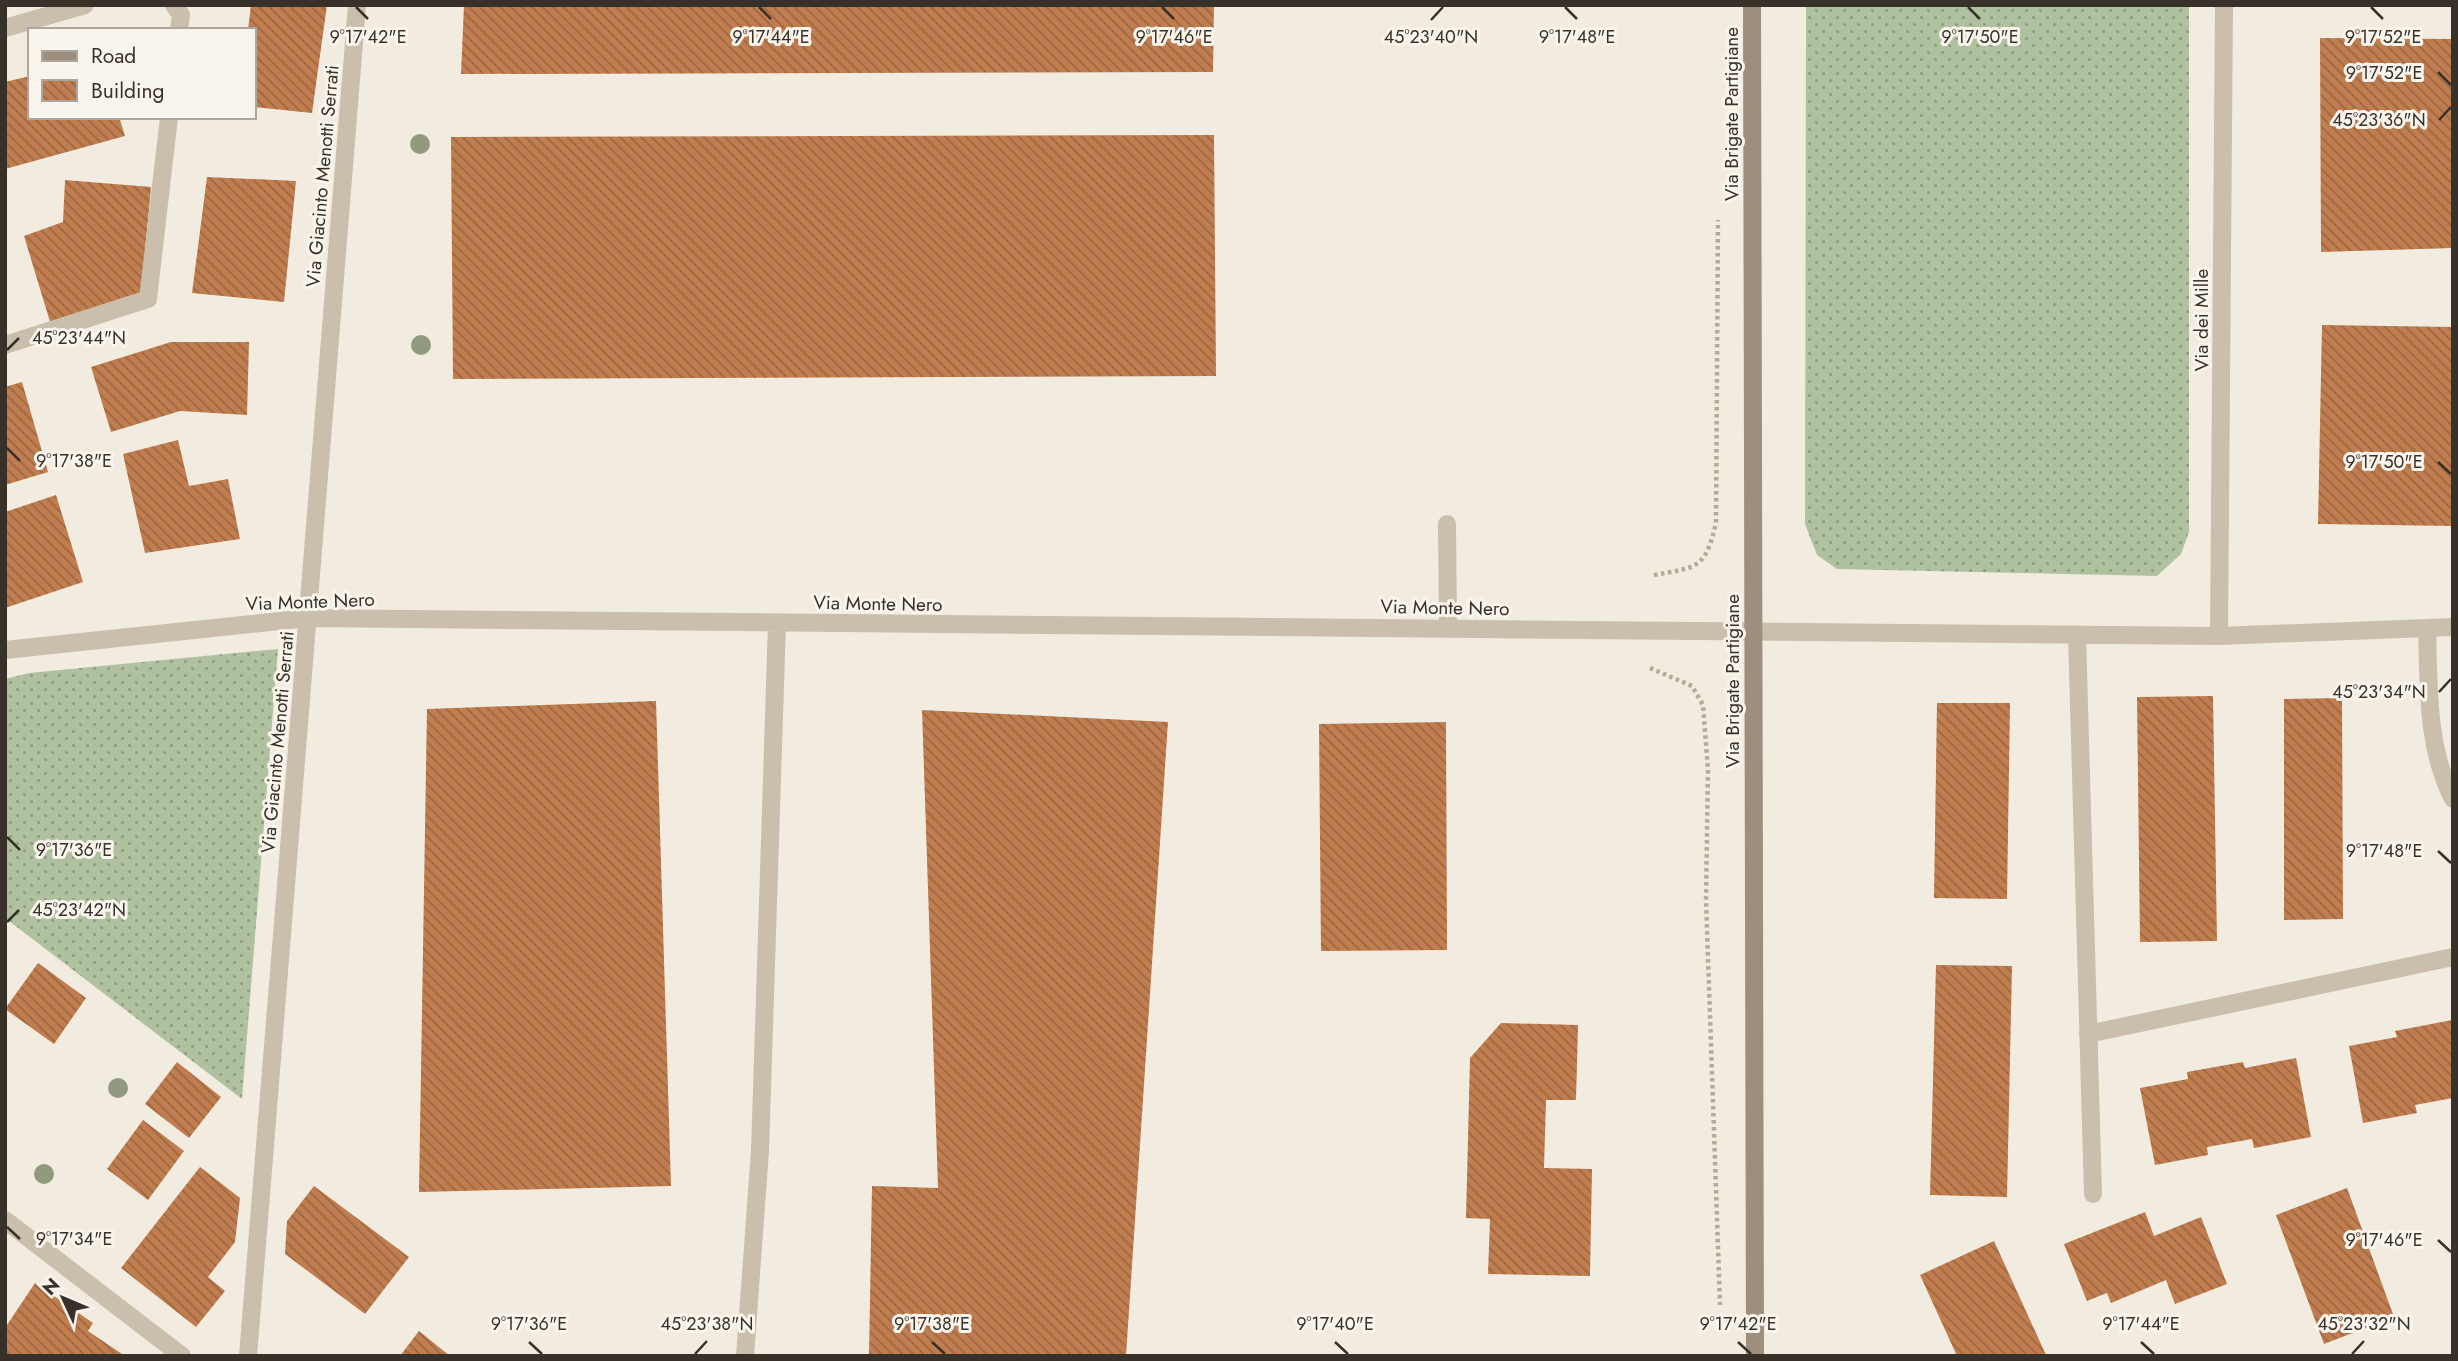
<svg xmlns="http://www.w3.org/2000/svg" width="2458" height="1361" font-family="Jost,sans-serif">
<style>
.grass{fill:url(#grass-dots)}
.building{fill:url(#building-back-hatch)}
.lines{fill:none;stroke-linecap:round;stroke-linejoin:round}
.path{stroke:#b6a996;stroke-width:4.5;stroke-dasharray:3.5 3.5;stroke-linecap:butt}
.lane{stroke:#cabeac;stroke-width:18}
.street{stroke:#cabeac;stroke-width:18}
.secondary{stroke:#9d8e7d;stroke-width:18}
.tree{fill:#91997f}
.ticks{fill:none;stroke:#38312a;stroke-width:2.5}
.labels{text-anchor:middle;stroke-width:6;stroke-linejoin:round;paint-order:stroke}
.street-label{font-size:19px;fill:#38312a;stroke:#f9f5ec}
.ticks-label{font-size:18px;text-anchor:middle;fill:#38312a;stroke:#f9f5ec;stroke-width:6;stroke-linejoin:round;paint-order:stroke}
</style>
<defs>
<pattern id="grass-dots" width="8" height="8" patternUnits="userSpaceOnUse" patternTransform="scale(1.75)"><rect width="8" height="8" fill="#b0c1a0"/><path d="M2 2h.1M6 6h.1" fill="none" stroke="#909d83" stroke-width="1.8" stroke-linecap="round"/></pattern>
<pattern id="building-back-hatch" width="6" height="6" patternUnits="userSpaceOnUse" patternTransform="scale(1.75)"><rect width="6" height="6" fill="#c07d4f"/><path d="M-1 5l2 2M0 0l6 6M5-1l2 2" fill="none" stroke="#9d6742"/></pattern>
</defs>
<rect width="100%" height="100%" fill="#f2ece0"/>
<path class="grass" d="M1806 5H2189V532L2181 554 2157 576 1837 569 1817 555 1805 524Z
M278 649 242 1099 5 918V679L29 673Z"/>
<path class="building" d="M251 5H327L312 113 254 107V30H248Z
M464 5H1214L1213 72 461 74Z
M2320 38 2453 39V248L2321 252Z
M30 76V117H119L125 136 5 169V82Z
M1214 135 1216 376 453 379 451 137Z
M207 177 296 181 284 302 192 293Z
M65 180 151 187 141 294 51 325 24 236 63 222Z
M2322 325 2453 327V526L2318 524Z
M171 342H249L247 415 180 411 111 432 91 367Z
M22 382 48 472 5 485V387Z
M178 440 189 486 228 479 240 539 145 553 123 454Z
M56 495 83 582 5 608V512Z
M2213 696 2217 941 2140 942 2137 697Z
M2342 698 2343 919 2284 920V699Z
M656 701 671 1186 419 1192 427 709Z
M1937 703H2010L2007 899 1934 898Z
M922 710 1168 722 1126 1356H869L872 1186 938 1188Z
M1446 722 1447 950 1321 951 1319 724Z
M38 963 86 998 54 1044 5 1009Z
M1936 965 2012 966 2007 1197 1930 1195Z
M2452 1020 2453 1098 2415 1105 2417 1113 2363 1123 2349 1046 2397 1037 2395 1031Z
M1501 1023 1578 1025 1576 1100H1546L1544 1168 1592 1169 1590 1276 1488 1274 1490 1219 1466 1218 1470 1058Z
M2296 1058 2311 1137 2254 1148 2252 1139 2207 1147 2208 1155 2155 1165 2140 1088 2188 1079 2187 1072 2243 1062 2245 1068Z
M177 1062 221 1097 189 1138 145 1104Z
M143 1120 184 1151 148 1200 107 1169Z
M200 1167 240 1198 235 1242 208 1277 225 1291 196 1327 121 1268Z
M314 1186 409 1257 365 1314 285 1254 287 1221Z
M2347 1188 2394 1317 2324 1344 2276 1215Z
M2145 1212 2154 1236 2201 1217 2227 1284 2175 1304 2166 1280 2111 1303 2107 1293 2087 1301 2064 1244Z
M1994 1241 2046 1355 2044 1356H1957L1920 1275Z
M35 1283 93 1323 88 1331 125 1356H5V1328Z
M419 1331 450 1356H400Z"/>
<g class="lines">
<path class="path" d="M1654 575C1697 567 1705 570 1716 523L1718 220
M1650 668 1692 686 1703 705 1708 770 1706 900 1720 1305"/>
<path class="lane" d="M1447 524 1448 628"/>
<path class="street" d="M174 5 181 15 179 30
M5 28 85 5
M5 345 148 299 169 117
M2427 628C2429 686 2426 746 2453 799
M2077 635 2093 1194
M2219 636 2224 5
M5 650 308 618 2219 636 2453 627
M2088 1034 2453 957
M5 1220 182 1356
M248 1356 357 5
M745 1356 760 1151 777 623"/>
<path class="secondary" d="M1752 5 1755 1356"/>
</g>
<g class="tree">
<circle cx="420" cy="144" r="10"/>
<circle cx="421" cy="345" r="10"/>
<circle cx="118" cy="1088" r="10"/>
<circle cx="44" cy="1174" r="10"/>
</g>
<path class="ticks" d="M356 7 368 19M759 7 771 19M1162 7 1174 19M1565 7 1577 19M1968 7 1980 19M2371 7 2383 19M1431 20 1443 7M2438 72 2451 85M2439 120 2451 107M7 350 19 338M7 448 20 461M2438 462 2451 474M2439 692 2451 679M7 837 20 850M2438 851 2451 863M7 922 19 910M7 1227 20 1239M2438 1240 2451 1252M529 1342 542 1354M932 1342 945 1354M1335 1342 1348 1354M1738 1342 1751 1354M2141 1342 2154 1354M695 1354 707 1341M2352 1354 2364 1341"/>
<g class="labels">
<g class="street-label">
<text transform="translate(1731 114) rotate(-90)" y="7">Via Brigate Partigiane</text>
<text transform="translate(322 176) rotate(-85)" y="7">Via Giacinto Menotti Serrati</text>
<text transform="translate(2201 320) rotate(-90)" y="7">Via dei Mille</text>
<text transform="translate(310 601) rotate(-2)" y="7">Via Monte Nero</text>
<text transform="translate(878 603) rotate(1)" y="7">Via Monte Nero</text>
<text transform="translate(1445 607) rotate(1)" y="7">Via Monte Nero</text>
<text transform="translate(1732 681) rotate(-90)" y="7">Via Brigate Partigiane</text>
<text transform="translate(277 742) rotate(-85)" y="7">Via Giacinto Menotti Serrati</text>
</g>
</g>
<g class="ticks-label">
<text x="2383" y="43">9°17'52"E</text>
<text x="368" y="43">9°17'42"E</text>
<text x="771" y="43">9°17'44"E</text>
<text x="1174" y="43">9°17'46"E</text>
<text x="1577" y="43">9°17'48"E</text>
<text x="1980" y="43">9°17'50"E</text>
<text x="1431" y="43">45°23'40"N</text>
<text x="2384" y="79">9°17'52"E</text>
<text x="2379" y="126">45°23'36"N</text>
<text x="79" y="344">45°23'44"N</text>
<text x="74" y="467">9°17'38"E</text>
<text x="2384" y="468">9°17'50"E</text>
<text x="2379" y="698">45°23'34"N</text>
<text x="74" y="856">9°17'36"E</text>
<text x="2384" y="857">9°17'48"E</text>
<text x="79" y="916">45°23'42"N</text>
<text x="74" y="1245">9°17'34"E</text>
<text x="2384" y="1246">9°17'46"E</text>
<text x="707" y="1330">45°23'38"N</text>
<text x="2364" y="1330">45°23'32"N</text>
<text x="529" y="1330">9°17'36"E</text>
<text x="932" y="1330">9°17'38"E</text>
<text x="1335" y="1330">9°17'40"E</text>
<text x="1738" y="1330">9°17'42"E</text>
<text x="2141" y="1330">9°17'44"E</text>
</g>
<rect width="2458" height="1361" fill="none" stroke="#38312a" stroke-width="14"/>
<rect x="28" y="28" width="228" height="91" fill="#f9f5ec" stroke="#aca79e" stroke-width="2"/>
<rect x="42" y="51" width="35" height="10" fill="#9d8e7d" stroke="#aca79e" stroke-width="2"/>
<text x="91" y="63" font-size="21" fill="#38312a">Road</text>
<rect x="42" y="80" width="35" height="21" fill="url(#building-back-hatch)" stroke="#aca79e" stroke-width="2"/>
<text x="91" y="98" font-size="21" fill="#38312a">Building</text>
<g transform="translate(63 1298) rotate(314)" stroke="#f9f5ec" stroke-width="5" paint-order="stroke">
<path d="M0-5L12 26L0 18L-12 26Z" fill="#38312a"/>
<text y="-10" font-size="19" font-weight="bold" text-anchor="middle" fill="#38312a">N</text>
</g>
</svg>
